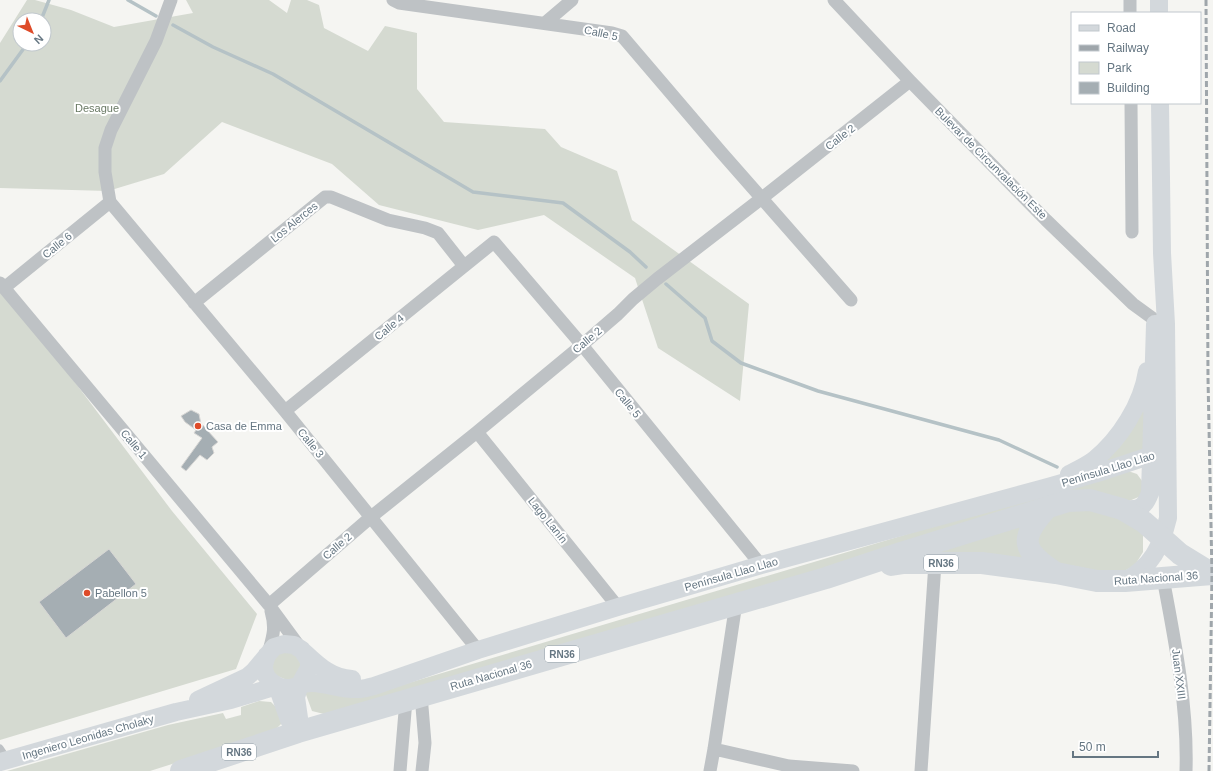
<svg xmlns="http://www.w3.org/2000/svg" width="1213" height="771" font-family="Helvetica,sans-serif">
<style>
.green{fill:#d5dad1;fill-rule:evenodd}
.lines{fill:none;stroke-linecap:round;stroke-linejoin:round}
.stream{stroke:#b5c2c6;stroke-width:3.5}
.building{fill:#a5aeb3;stroke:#d7d6d4}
.lane{stroke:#bec2c5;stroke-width:7}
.street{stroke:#bec2c5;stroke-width:13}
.secondary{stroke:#d3d8dc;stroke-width:18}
.highway{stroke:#d3d8dc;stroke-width:22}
.rail{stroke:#9fa6ab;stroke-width:3;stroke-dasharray:6 3;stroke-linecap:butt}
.poi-dot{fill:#de4b29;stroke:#fff;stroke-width:1.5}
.labels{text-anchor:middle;stroke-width:4;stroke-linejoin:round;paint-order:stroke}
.shield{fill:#fff;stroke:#939fa8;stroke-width:1}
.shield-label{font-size:10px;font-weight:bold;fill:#657682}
.street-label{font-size:11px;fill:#657682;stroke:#fff}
.park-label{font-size:11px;fill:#697964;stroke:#fff}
.poi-label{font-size:11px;fill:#657682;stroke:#fff;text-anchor:start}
</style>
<rect width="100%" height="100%" fill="#f5f5f2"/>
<path class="green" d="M27 0H35L71 10 114 27 193 13 186 0H269L287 13 291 0H307L319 5 324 28 368 51 385 26 417 33V89L444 122 545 129 561 147 617 171 632 220 749 304 740 401 658 348 635 278 544 215 478 230 379 205 332 164 222 122 164 174 108 191 0 188V43ZM20 20H44V44H20Z
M0 283 172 511 257 614 236 669 0 740Z
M1146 398V451L1096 467Z
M1125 470 1137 474 1145 485 1141 496 1129 501 1090 491 332 716 312 711 305 692 385 690 1085 481Z
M1084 509 1110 513 1143 532V552L1135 565 1121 573 1088 570 1053 562 1038 549 1035 535 1044 520 1060 511Z
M1023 523 1032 565 908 556Z
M287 650 297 654 303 663 292 682 272 674 270 663 276 654Z
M259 701 271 702 280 711 282 723 273 732 150 771H7L168 725 223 713 226 719 241 715V707Z"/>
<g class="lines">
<path class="stream" d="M128 0 156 16
M41 20 49 0
M173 25 213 47 273 74 473 192 563 203 630 252 646 267
M0 81 27 44
M666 284 705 318 712 341 741 363 818 391 999 440 1057 467"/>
</g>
<path class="building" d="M191 410 199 414 201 424 208 429 207 430 218 442 212 447 214 453 207 460 200 455 186 471 181 467 202 438 194 433 196 430 185 422 181 416Z
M109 549 136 584 66 638 39 602Z"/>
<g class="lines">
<path class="lane" d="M0 748 8 760"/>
<path class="street" d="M393 0 399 3 612 33 622 36 721 152 851 300
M834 0 910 81 1046 220 1133 304 1155 320
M1130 0V13
M545 23 572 0
M1131 103 1132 232
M110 202 285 411 478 650
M110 202 105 172V148L111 130 156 41 171 0
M0 283 269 605 302 650
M4 288 110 202
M194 303 325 197H331L388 220 425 228 438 233 464 266
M285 411 494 242 582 345 761 565
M477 432 618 607
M1163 578C1175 641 1188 707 1186 771
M269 605 371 517 477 432 582 345 618 314 633 299 657 279 762 198 910 81
M268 654C273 636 276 629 271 611
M421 695 425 743 422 771
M714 749 789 766 853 771
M400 771 406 700
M710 771 714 749 736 603
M921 771 935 563"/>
<path class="secondary" d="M1159 0V13
M1069 474C1077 470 1086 466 1094 460 1120 439 1142 404 1147 371
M1122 509C1139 510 1144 509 1150 493L1155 324
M1125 581C1152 566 1161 547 1168 518L1166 324 1162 253 1160 103
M304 652C318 665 331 678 352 679
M267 655C266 659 264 663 264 667 264 680 278 689 290 688 298 687 304 682 313 683 329 684 344 690 359 689 364 689 369 687 374 686L478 650 618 607 761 565 1048 487 1104 471 1167 450
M277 686 289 720 296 729
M198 700 247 677 254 671 274 647 284 644 294 645 302 650 309 661V668L300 684 296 697 299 718 298 732
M0 762 176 712 231 700 277 686"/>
<path class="highway" d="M1047 508C1019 539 1021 550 1056 573
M891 565 904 563H982L1056 573 1097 581H1125L1212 574
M181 771 298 732 826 578 898 554 1068 501 1090 500 1122 509 1144 522 1180 554 1213 574"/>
<path class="rail" d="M1206 0 1208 378 1212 574 1209 771"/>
</g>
<g class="poi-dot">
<circle cx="198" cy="426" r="4"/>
<circle cx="87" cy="593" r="4"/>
</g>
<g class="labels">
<g class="shield">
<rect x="924" y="555" width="34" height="16" rx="3"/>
<rect x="545" y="646" width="34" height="16" rx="3"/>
<rect x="222" y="744" width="34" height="16" rx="3"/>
</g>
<g class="shield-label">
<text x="941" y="567">RN36</text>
<text x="562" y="658">RN36</text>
<text x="239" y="756">RN36</text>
</g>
<g class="street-label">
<text transform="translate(601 33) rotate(12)" y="4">Calle 5</text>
<text transform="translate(840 137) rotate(-38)" y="4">Calle 2</text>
<text transform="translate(991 163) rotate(45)" y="4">Bulevar de Circunvalación Este</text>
<text transform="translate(294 222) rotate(-39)" y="4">Los Alerces</text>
<text transform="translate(57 245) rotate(-39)" y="4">Calle 6</text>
<text transform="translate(389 327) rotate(-39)" y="4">Calle 4</text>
<text transform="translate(587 340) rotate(-40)" y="4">Calle 2</text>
<text transform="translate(628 403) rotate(51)" y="4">Calle 5</text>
<text transform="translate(311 443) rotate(51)" y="4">Calle 3</text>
<text transform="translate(134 444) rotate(50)" y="4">Calle 1</text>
<text transform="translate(1108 469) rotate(-17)" y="4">Península Llao Llao</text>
<text transform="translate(548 520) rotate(51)" y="4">Lago Lanín</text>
<text transform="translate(337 546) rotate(-41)" y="4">Calle 2</text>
<text transform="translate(731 574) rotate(-16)" y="4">Península Llao Llao</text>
<text transform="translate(1156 578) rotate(-4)" y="4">Ruta Nacional 36</text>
<text transform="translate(1179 674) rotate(83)" y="4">Juan XXIII</text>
<text transform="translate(491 675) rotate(-16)" y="4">Ruta Nacional 36</text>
<text transform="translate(88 737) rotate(-16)" y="4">Ingeniero Leonidas Cholaky</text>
</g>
<g class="park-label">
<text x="97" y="112">Desague</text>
</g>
<g class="poi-label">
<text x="206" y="430">Casa de Emma</text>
<text x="95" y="597">Pabellon 5</text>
</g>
</g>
<rect x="1071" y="12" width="130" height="92" fill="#ffffff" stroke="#c1c8cd"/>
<rect x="1079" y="25" width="20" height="6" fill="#d3d8dc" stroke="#c1c8cd"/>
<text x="1107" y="32" font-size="12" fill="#657682">Road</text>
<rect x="1079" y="45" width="20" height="6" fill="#9fa6ab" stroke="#c1c8cd"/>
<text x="1107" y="52" font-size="12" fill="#657682">Railway</text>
<rect x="1079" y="62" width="20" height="12" fill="#d5dad1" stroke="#c1c8cd"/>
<text x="1107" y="72" font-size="12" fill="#657682">Park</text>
<rect x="1079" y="82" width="20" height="12" fill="#a5aeb3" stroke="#c1c8cd"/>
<text x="1107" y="92" font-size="12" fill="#657682">Building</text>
<g transform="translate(32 32) rotate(137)"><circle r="19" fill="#ffffff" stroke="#c1c8cd"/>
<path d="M0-3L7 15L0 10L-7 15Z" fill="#de4b29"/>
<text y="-6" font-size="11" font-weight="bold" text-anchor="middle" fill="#657682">N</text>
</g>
<path d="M1073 751v6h85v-6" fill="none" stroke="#657682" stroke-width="2"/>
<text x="1079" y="751" font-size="12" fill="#657682" stroke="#ffffff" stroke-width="3" paint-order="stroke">50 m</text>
</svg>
